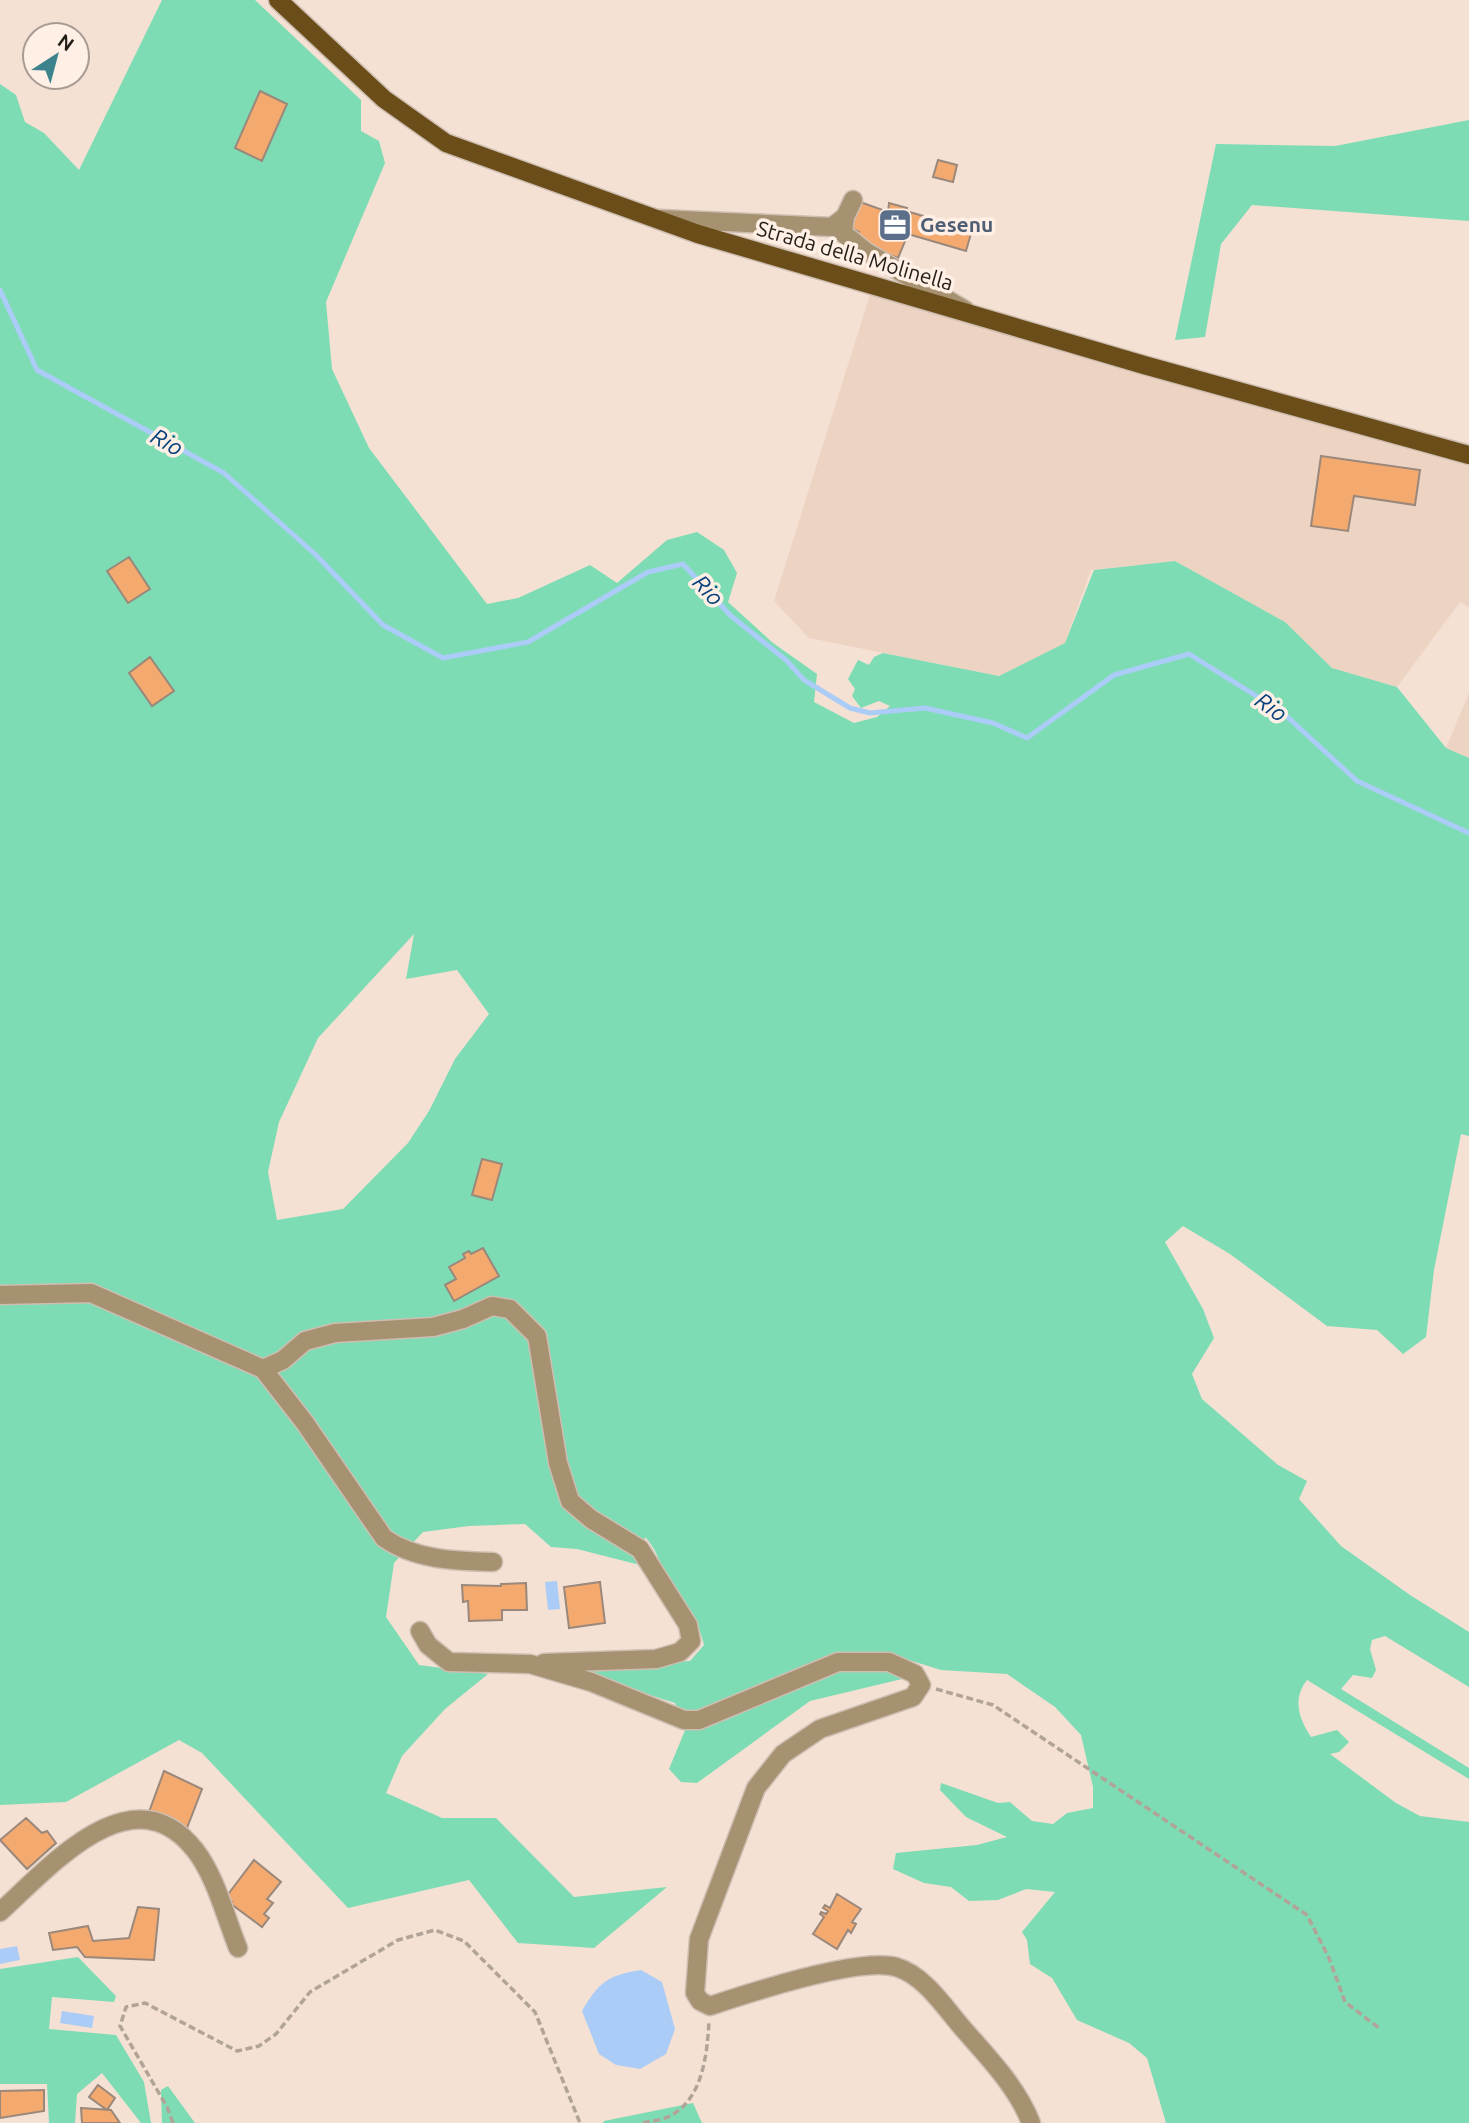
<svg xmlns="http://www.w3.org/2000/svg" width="1469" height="2123" font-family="Ubuntu,sans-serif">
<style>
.built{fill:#edd3c2}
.green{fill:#7ddcb4;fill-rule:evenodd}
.water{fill:#abccf6}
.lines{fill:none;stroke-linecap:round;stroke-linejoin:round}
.stream{stroke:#abccf6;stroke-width:5}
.building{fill:#f4a96f;stroke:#99887b;stroke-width:2}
.minor-casing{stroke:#cebeb2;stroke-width:21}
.major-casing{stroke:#cebeb2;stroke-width:21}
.path{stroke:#b2a399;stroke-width:3.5;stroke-dasharray:7 3.5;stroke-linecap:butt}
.minor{stroke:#a69170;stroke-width:18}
.major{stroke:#6a4d18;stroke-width:18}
.labels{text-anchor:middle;stroke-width:7;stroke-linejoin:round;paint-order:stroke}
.service-label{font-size:21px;font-weight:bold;fill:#4e5e75;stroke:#ffefe4;text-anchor:start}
.street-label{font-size:21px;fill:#231d18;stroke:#ffefe4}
.water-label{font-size:23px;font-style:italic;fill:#05417d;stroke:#ffefe4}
</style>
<rect width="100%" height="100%" fill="#f4e1d4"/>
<path class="built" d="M873 285 1469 455V607L1460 602 1397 687 1332 668 1285 622 1175 561 1091 570 1065 643 999 676 809 638 774 601Z
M1469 693V758L1446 748Z"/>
<path class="green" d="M162 0H255L361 100V131L379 141 385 163 326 302 332 369 369 448 487 604 518 598 590 565 617 583 667 540 697 532 724 550 737 573 728 602 773 643 817 674 814 702 854 723 877 717 890 706 879 701 861 708 852 696 855 689 848 679 858 660 869 665 874 657 883 653 999 676 1065 643 1094 570 1175 561 1285 622 1332 668 1397 687 1446 748 1469 758V1136L1461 1134 1434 1270 1426 1337 1403 1354 1377 1330 1327 1326 1230 1254 1183 1226 1165 1242 1203 1309 1214 1338 1192 1374 1202 1399 1278 1465 1307 1481 1299 1499 1341 1546 1410 1595 1469 1632V1687L1385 1636 1372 1640 1370 1649 1376 1670 1372 1678 1353 1675 1341 1689 1469 1768V1779L1307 1680C1292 1699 1299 1719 1311 1737L1337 1730 1349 1742 1339 1752 1330 1754 1396 1803 1420 1816 1469 1822V2123H1166L1147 2058 1129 2043 1077 2020 1052 1978 1030 1964 1027 1940 1022 1932 1055 1892 1026 1889 998 1900 969 1901 951 1887 924 1883 893 1869 896 1853 977 1845 1007 1837 966 1817 940 1790 941 1783 998 1803 1010 1802 1032 1821 1053 1824 1067 1813 1093 1808V1787L1081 1735 1055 1707 1007 1674 941 1670 912 1661 902 1679 810 1701 697 1783 681 1782 669 1769 686 1728 675 1703 562 1667 690 1661 704 1645C698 1618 682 1599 667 1576 658 1561 658 1551 645 1537L640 1565 577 1549 551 1547 525 1524 469 1526 423 1532 394 1563 386 1617 419 1665 488 1674 445 1709 402 1756 386 1793 442 1818H496L574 1897 667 1887 594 1948 518 1943 469 1880 348 1908 202 1753 179 1740 66 1802 0 1805V84L16 95 25 122 44 133 79 170ZM414 934 406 979 457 970 489 1014 455 1059 429 1111 408 1143 343 1209 277 1220 268 1172 279 1122 318 1038Z
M1469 120V221L1252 205 1221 244 1205 337 1175 340 1216 144 1335 146Z
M78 1957 116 1996 114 2002 52 1997 49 2029 116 2035 144 2082 151 2123H141L102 2073 77 2094 75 2123H49L47 2084H0V1969Z
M168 2086 195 2123H162L161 2090Z
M693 2103 702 2123H603L604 2121Z"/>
<path class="water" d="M557 1581 560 1609 548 1610 545 1582Z
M17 1946 20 1960 0 1964V1949Z
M641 1970 662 1982 675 2029 666 2054 640 2069 616 2065 599 2054 582 2011C599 1982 608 1975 641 1970Z
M62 2011 94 2016 92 2028 60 2023Z"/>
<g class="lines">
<path class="stream" d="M0 290 37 370 224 473 315 554 383 625 443 658 528 642 648 572 683 564 730 615 787 661 804 680 850 708 870 713 925 708 993 723 1027 738 1114 675 1189 654 1282 712 1357 781 1469 833"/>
</g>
<path class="building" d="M260 91 287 104 262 161 235 148Z
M938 160 957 165 953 182 933 177Z
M863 203 888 212 889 203 907 208 906 211 972 230 966 251 908 234 898 258 856 242 859 232 849 227 855 205Z
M1321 456 1420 470 1415 505 1354 496 1348 531 1311 526Z
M129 557 150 589 128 603 107 571Z
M150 657 174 691 152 706 129 673Z
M482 1159 502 1164 492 1200 472 1195Z
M483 1248 499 1276 454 1301 445 1285 456 1279 449 1267 465 1258 463 1254 469 1251 471 1254Z
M600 1582 605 1623 569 1628 564 1587Z
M526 1583 527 1610H502V1620L469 1621 468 1601 463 1602 462 1585 501 1586V1584Z
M164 1771 202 1789 187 1828 149 1812Z
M26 1818 42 1833 47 1831 56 1843 27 1869 0 1840Z
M254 1860 281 1882 267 1899 273 1903 264 1914 269 1918 262 1927 231 1904 232 1902 226 1897Z
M837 1894 861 1909 852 1922 856 1924 851 1933 848 1930 837 1949 813 1934 824 1917 820 1914 821 1912 826 1914 828 1911 823 1908 825 1905 830 1908Z
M138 1907 159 1909 154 1960 85 1957 77 1947 53 1950 49 1933 88 1926 93 1941 129 1938Z
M98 2085 115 2098 107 2110 89 2097Z
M44 2090V2111L0 2118V2091Z
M81 2108 111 2110 120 2123H82Z"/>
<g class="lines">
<g class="minor-casing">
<path id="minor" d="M853 200 845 217 843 233 865 251 965 310
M660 219 832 227 845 217
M0 1295 91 1293 263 1369 283 1360 305 1341 335 1333 433 1327 463 1319 492 1306 510 1309 537 1336 558 1463 570 1501 591 1519 640 1549 688 1625 691 1641 680 1652 656 1659 544 1663
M263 1369 305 1423 384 1538C415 1560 456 1561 493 1562
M420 1631 428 1645 449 1662 530 1664 591 1682 684 1720H699L838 1662H889L915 1674 921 1685 913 1697 820 1729 783 1754 756 1788 699 1939 695 1993 700 2001 710 2006C749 1993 859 1957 896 1967 925 1975 947 2011 966 2032 990 2059 1018 2089 1031 2123
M0 1912C49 1868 132 1770 195 1850 216 1877 225 1916 238 1948"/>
</g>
<g class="major-casing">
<path id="major" d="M278 0 384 99 446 143 698 234 1144 365 1469 455"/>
</g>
<path class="path" d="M936 1689 993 1705 1307 1915 1329 1958 1345 2002 1379 2028
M173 2123 167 2107 120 2026 126 2007 145 2003 237 2051 259 2046 276 2034 310 1992 398 1940 435 1930 464 1941 535 2012 580 2123
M643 2123C651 2121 663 2120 670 2116 703 2099 707 2054 709 2022"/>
<use href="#minor" class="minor"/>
<use href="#major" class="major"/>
</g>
<defs>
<g id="office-square" transform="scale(1.75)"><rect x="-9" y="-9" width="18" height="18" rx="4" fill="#5c6f8a" stroke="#ffefe4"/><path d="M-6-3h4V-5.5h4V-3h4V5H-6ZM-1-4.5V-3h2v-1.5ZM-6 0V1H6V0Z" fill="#fff"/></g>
</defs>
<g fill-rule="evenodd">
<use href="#office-square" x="895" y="225"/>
</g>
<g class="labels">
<g class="service-label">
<text x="920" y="232">Gesenu</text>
</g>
<g class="street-label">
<text transform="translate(855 256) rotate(16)" y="7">Strada della Molinella</text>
</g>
<g class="water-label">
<text transform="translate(167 442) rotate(29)" y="8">Rio</text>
<text transform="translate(708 590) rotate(47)" y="8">Rio</text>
<text transform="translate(1271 707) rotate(35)" y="8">Rio</text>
</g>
</g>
<g transform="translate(56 56) rotate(36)"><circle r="33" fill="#ffefe4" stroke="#a79b92" stroke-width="2"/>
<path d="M0-5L12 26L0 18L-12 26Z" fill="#3c838d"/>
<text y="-10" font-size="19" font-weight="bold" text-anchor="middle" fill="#231d18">N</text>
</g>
</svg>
